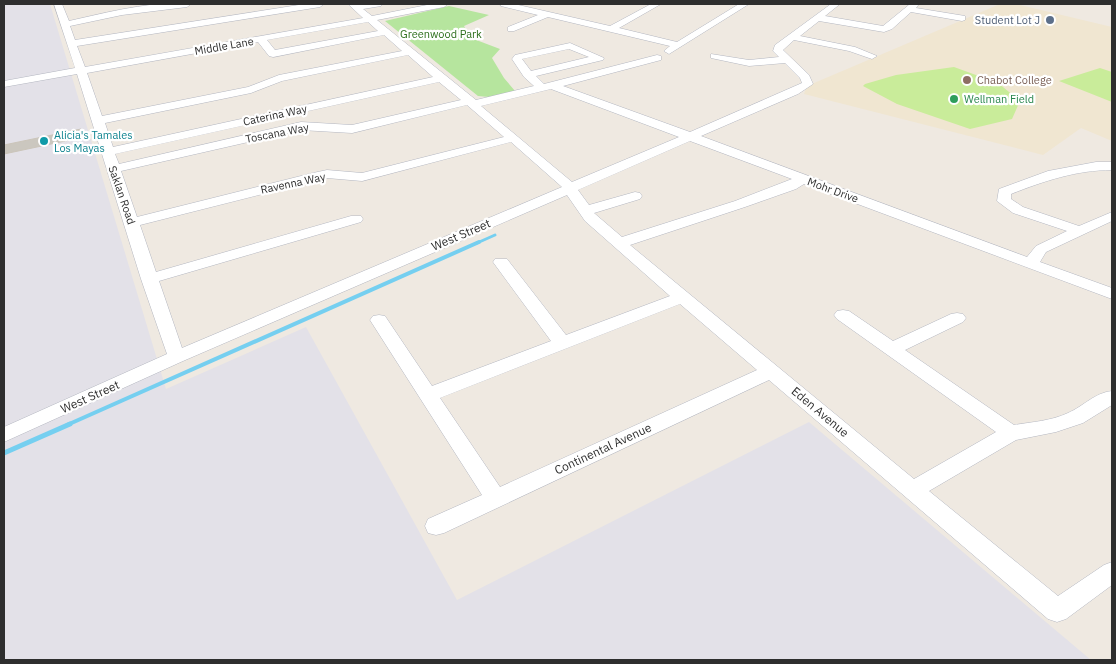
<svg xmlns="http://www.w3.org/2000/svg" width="1116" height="664" font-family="'IBM Plex Sans',sans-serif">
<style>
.industrial{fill:#e3e1e8}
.education{fill:#f0e6d1}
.green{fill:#b6e59e}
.pitch{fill:#c9ec9a}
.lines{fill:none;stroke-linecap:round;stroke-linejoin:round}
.stream-far2{stroke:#75cff0;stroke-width:3}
.stream-far1{stroke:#75cff0;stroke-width:4}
.stream{stroke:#75cff0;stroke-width:5}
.building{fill:#cbc7bf;stroke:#cbc5ba}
.minor-casing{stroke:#b4b7c1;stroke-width:1}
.minor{fill:#fff;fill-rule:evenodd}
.service-dot{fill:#5c6f8a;stroke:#fff;stroke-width:2}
.education-dot{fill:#8d6e63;stroke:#fff;stroke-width:2}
.leisure-dot{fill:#2e9e5b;stroke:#fff;stroke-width:2}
.culture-dot{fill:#0f9aa8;stroke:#fff;stroke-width:2}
.labels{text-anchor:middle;stroke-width:4.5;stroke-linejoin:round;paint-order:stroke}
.far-service-label{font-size:11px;fill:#4e5e75;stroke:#fff;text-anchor:end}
.far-park-label{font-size:11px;fill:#2c6e1b;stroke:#fff}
.far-street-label{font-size:11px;fill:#2e2e2e;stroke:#fff}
.far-education-label{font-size:11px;fill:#785e54;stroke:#fff;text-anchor:start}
.far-leisure-label{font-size:11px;fill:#27864d;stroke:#fff;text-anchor:start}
.far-culture-label{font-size:11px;fill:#0d838f;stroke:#fff;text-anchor:start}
.street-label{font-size:12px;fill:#2e2e2e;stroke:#fff}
</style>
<rect width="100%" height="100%" fill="#efe9e1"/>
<path class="industrial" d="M4 4H50L166 389 306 327 457 600 809 422 1091 660H4Z"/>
<path class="education" d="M1000 4H1021L1020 5 1112 27V141L1081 128 1043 155 804 94 807 86Z"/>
<path class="green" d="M449 6 489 15 464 26 471 38 500 49 492 58 504 78 515 91 489 97 478 96 385 21Z"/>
<path class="pitch" d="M954 67 998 83 1020 101 1012 119 970 129 897 104 863 86 865 84 896 75Z
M1100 68 1112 72V102L1059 81Z"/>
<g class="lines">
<path class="stream-far2" d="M477 243 495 235"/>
<path class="stream-far1" d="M67 425 479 242"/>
<path class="stream" d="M4 453 70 424"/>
</g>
<path class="building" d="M81 129 84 137 4 154V145Z"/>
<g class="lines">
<g class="minor-casing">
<path id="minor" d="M54 4H62L69 21C109 12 150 1 191 4L187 7 122 15 70 26 75 40 305 4H324L320 7 77 46 85 67 363 18 348 4H382L381 6 363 9 372 16 432 4H448L444 7 377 20 476 100 534 86 524 77 512 59 515 55 570 43 604 58 603 60 536 76 544 84 657 55 661 56V60L563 86 690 132 802 83 800 78 785 63 749 66 711 58V54L749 60 779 57 773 51 775 45 831 4H840L825 16 883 26 910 4H919L916 8 965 16V20L962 21 911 12 892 29 884 32 819 21 800 36 855 47 877 56 872 59 849 51 794 40 783 50 809 75 813 84 798 94 701 136 1027 257 1036 246 1067 231 1013 213 997 201 999 189 1048 171 1096 162H1112V170C1077 170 1044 181 1011 194V199L1023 207 1079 226 1112 212V221L1046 252 1040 262 1112 288V299L804 184 796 189 745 207 630 245 914 479 996 432 837 319 834 315 837 311 843 310 849 311 893 341 951 314 957 313 963 314 966 318 963 322 905 350 1014 425C1032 422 1051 421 1068 413 1084 406 1094 393 1112 391V405L1083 423 1056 432 1016 440 929 491 1058 596 1104 565 1112 562V585L1066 619 1057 622 1048 619 769 380 444 533 436 535 428 533 425 526 428 519 482 495 370 320 373 316 379 315 385 316 432 386 551 341 493 262 495 259H507L566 335 670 296 585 221 567 195 183 361 4 442V427L167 354 141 279 77 74 4 87V81L75 68ZM368 22 378 31 275 50 267 40ZM384 35 402 51 279 75 248 87 102 116 87 73 258 42 269 56 273 57ZM569 49 589 57 531 71 522 59ZM408 55 433 77 113 147 105 123 251 93 282 81ZM439 82 461 100 352 125 301 122 119 164 115 154ZM551 89 679 137 572 182 481 106ZM467 105 504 137 362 173 327 170 313 173 137 217 121 171 301 130 352 133ZM690 141 792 179 735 201 622 237 594 213 640 199 642 196 640 193 635 192 589 205 578 190ZM511 142 562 187 182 348 159 281 361 222 363 219 361 216H351L156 272 140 225 314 181 327 178 362 181ZM680 304 757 370 500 487 440 398Z
M500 4H514L610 26 651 4H661L619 28 677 42 739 4H749L669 54 664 51 670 46 548 17 514 31H508V27L538 15 501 6Z"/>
</g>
<use href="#minor" class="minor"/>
</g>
<circle class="service-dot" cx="1050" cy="20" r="5"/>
<circle class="education-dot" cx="967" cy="80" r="5"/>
<circle class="leisure-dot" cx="954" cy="99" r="5"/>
<circle class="culture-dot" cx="44" cy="141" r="5"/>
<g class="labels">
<g class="far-service-label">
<text x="1040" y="24">Student Lot J</text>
</g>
<g class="far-park-label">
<text x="441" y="38">Greenwood Park</text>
</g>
<g class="far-street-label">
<text transform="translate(224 46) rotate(-10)" y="4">Middle Lane</text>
<text transform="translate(275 115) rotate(-12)" y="4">Caterina Way</text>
<text transform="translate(277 133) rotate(-11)" y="4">Toscana Way</text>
<text transform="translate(293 183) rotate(-12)" y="4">Ravenna Way</text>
<text transform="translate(833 190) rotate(20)" y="4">Mohr Drive</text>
<text transform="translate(122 195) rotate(71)" y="4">Saklan Road</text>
</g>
<g class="far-education-label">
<text x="977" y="84">Chabot College</text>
</g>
<g class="far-leisure-label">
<text x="964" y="103">Wellman Field</text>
</g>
<g class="far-culture-label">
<text x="54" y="139">Alicia's Tamales<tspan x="54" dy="13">Los Mayas</tspan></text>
</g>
<g class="street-label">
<text transform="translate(461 235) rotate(-23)" y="4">West Street</text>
<text transform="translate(90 397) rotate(-24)" y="4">West Street</text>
<text transform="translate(820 412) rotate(40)" y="4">Eden Avenue</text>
<text transform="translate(603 449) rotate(-25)" y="4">Continental Avenue</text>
</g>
</g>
<rect width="1116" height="664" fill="none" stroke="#2e2e2e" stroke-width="10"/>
</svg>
